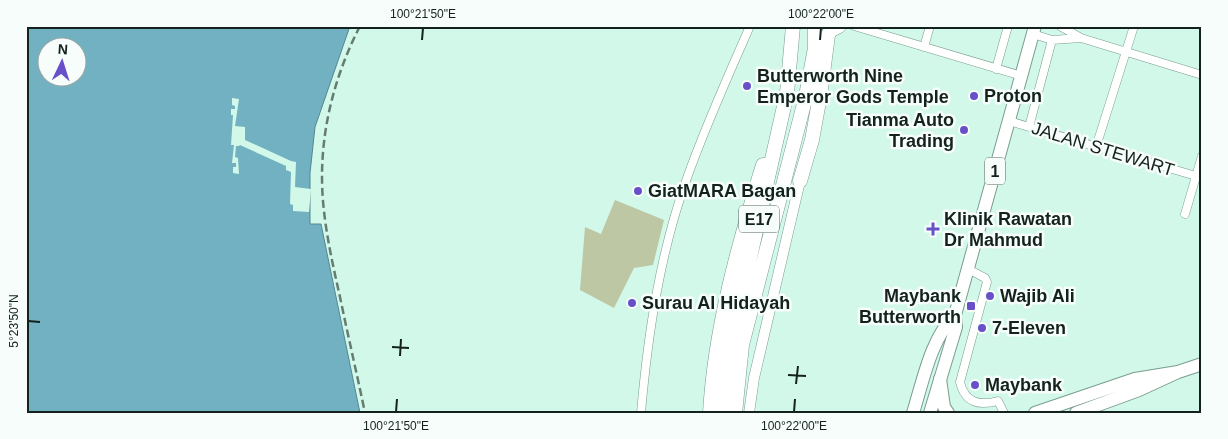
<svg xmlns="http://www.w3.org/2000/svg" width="1228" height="439" font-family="Helvetica,sans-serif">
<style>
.green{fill:#bdc7a4}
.water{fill:#71b1c2;stroke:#558690;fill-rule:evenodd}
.pier{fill:#d2f8e9}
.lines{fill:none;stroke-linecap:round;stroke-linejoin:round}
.minor-casing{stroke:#799d8e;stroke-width:9}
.tertiary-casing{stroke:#799d8e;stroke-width:11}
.primary-casing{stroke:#799d8e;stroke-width:14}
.trunk-casing{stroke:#799d8e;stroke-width:14}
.motorway-casing{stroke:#799d8e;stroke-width:15}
.minor{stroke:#fff;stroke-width:8}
.tertiary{stroke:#fff;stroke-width:10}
.primary{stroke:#fff;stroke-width:12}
.trunk{stroke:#fff;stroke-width:12}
.motorway{stroke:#fff;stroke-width:14}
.rail{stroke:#647c73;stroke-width:2.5;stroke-dasharray:8 4;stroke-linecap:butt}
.ticks{fill:none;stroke:#14221d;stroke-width:2}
.poi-dot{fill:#6850c9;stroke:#f6fdfa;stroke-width:2}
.labels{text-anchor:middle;stroke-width:5;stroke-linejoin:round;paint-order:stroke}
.shield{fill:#f6fdfa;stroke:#58645f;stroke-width:1}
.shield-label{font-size:16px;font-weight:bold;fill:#14221d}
.poi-label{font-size:18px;font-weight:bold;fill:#14221d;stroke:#f6fdfa;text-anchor:start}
.street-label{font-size:18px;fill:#14221d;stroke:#f6fdfa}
.neatline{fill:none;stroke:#14221d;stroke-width:2}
.ticks-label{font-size:12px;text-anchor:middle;fill:#14221d}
</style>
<rect width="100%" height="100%" fill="#d2f8e9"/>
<path class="green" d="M615 200 664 220 653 265 634 268 614 308 580 290 585 227 601 234Z"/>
<path class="water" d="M26 26H350L315 127 310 173V224H321L360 413H26ZM48 48H78V78H48Z"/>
<path class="pier" d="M232 98 239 99 235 126 245 127V140L291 161 296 162 295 187 311 189 309 212 293 211V205L290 204 291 172 286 170V166L240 145 239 146H236L235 157 238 158 239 174 233 173V167H236V163H232L234 145H231L233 115H231V109H235V106L232 105Z"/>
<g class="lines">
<g class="minor-casing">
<path id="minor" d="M854 26 1022 76
M1060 26 1081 38 1202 75
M1033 34 1052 40 1081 38
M924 47 930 26
M996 69 1008 26
M1009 121 1196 176
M1029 127 1052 40
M1096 147 1134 26
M1185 214 1202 156
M968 269 985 278 987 282 960 382C965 403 979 406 998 401L1004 413
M641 413C648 333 660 253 687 178 705 127 728 76 750 26"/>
</g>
<g class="tertiary-casing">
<path id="tertiary" d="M749 413 754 378 800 181"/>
</g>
<g class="primary-casing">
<path id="primary" d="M913 413C923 381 931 338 955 315
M930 413 956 327 955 315 1035 26"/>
</g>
<g class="trunk-casing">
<path id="trunk" d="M940 379 944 407 948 413
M1035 413 1135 379 1178 372
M1076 413 1139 390 1178 372 1202 364"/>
</g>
<g class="motorway-casing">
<path id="motorway" d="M800 181 812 140 820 96 828 35 831 30 839 26
M710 413C715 328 738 246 763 165
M723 413 727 365 732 337 787 93 793 26
M735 413 742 345 806 96 815 48V26"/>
</g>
<use href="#minor" class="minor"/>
<use href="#tertiary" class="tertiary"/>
<use href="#primary" class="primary"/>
<use href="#trunk" class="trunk"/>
<use href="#motorway" class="motorway"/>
<path class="rail" d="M360 26C336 73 322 124 322 177 322 217 331 257 340 297 348 336 357 374 365 413"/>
</g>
<path class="ticks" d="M422 40 423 28M820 40 821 28M28 321 40 322M392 347 409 348M400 356 401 339M788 375 806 376M796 384 798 366M396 412 397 399M794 412 795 399"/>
<g class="poi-dot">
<circle cx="747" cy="86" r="5"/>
<circle cx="974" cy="96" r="5"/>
<circle cx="964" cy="130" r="5"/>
<circle cx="638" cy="191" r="5"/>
<path d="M930.5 221.5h5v5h5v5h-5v5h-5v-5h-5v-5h5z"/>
<circle cx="990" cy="296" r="5"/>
<circle cx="632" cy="303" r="5"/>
<rect x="966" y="301" width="10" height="10" rx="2.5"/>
<circle cx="982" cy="328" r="5"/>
<circle cx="975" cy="385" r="5"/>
</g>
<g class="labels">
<g class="shield">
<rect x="985" y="157.5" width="20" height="27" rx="4"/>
<rect x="739" y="205.5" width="40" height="27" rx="4"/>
</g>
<g class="shield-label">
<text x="995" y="177">1</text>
<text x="759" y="225">E17</text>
</g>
<g class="poi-label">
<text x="757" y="82">Butterworth Nine<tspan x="757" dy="21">Emperor Gods Temple</tspan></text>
<text x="984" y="102">Proton</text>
<text x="954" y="126" text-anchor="end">Tianma Auto<tspan x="954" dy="21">Trading</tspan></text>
<text x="648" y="197">GiatMARA Bagan</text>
<text x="944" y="225">Klinik Rawatan<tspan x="944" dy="21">Dr Mahmud</tspan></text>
<text x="961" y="302" text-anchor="end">Maybank<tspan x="961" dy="21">Butterworth</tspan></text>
<text x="1000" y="302">Wajib Ali</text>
<text x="642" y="309">Surau Al Hidayah</text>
<text x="992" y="334">7-Eleven</text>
<text x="985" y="391">Maybank</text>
</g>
<g class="street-label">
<text transform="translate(1103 149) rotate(17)" y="6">JALAN STEWART</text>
</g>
</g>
<rect width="1228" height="439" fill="none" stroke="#f6fdfa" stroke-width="55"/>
<g transform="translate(62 62) rotate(4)"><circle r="24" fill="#f6fdfa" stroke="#9ca5a2"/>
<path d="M0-4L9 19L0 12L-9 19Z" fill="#6850c9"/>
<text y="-8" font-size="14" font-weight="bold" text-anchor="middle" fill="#14221d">N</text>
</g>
<rect x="28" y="28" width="1172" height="384" class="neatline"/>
<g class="ticks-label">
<text x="423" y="18">100°21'50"E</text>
<text x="821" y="18">100°22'00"E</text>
<text transform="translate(14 321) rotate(-90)" y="4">5°23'50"N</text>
<text x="396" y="430">100°21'50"E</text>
<text x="794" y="430">100°22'00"E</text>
</g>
</svg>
